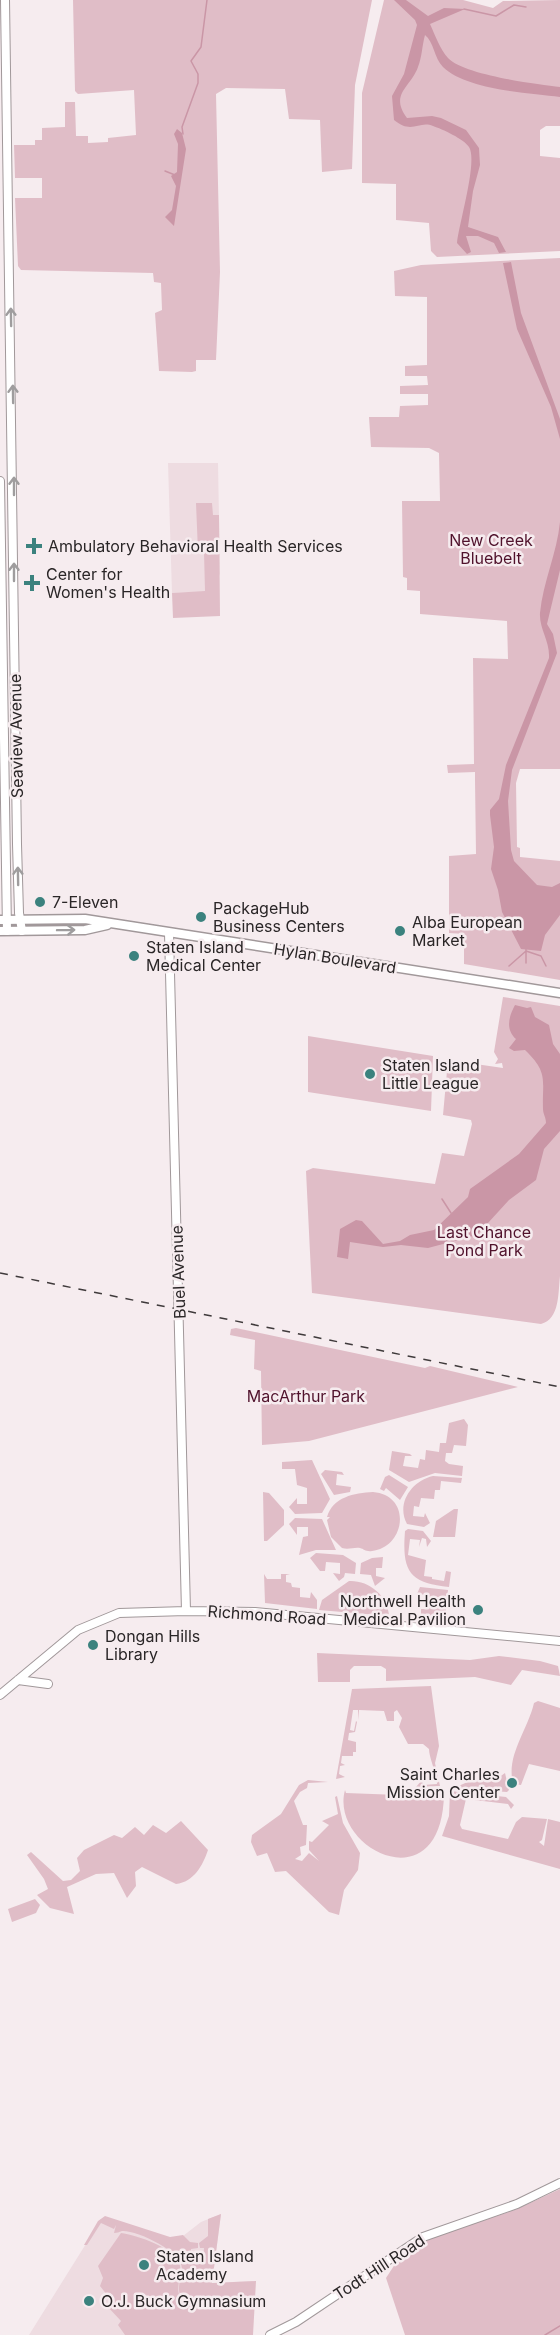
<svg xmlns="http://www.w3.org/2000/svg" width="560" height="2335" font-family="Inter,sans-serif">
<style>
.built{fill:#eedce1}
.green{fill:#e0bdc7}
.water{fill:#ca96a6}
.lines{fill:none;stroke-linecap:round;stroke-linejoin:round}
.stream{stroke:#ca96a6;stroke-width:1.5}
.secondary-casing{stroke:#a1989a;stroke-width:10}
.primary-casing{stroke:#a1989a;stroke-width:11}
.secondary{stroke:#fff;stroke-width:8}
.primary{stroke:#fff;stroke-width:8}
.rail{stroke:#3f3a3b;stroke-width:1.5;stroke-dasharray:8 8;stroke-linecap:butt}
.oneway{stroke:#9f9d9e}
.poi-dot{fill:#3b827e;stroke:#f6ecef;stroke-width:2}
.labels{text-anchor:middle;stroke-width:5;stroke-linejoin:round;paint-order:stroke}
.park-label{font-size:16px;fill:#50122c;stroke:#f6ecef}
.poi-label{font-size:16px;fill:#2a2627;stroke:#f6ecef;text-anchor:start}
.street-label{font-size:16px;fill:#2a2627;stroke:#f6ecef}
</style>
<rect width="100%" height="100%" fill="#f6ecef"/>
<path class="built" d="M168 463H218L220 574 205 592 172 593Z
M221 2214 212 2283 253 2281 243 2335H29L99 2223 106 2220 171 2241 183 2236 201 2222Z"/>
<path class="green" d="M73 0H372L355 85 352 169 322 172 320 120 289 119 285 89 226 88 216 94 220 272 216 360H196V371L192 372 159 371 155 313 162 310 161 283 154 282 153 273 21 270 18 266 15 198H42V178H15L14 145H35V140H42V128L65 127V102H75L76 136H88V143L108 142V138L136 135 134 90 78 94 75 91Z
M384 0H463L493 8 503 1 560 0V126H546L540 130V156L560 158V251L437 257 431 251 429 223 396 220V184L362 183V93Z
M560 258V769H520L516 783 517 847 520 848V857L560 861V980L464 964V934L449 933V856L476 854 475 780V772L448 773 447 765 474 764 473 658 508 659 507 621 420 614V591L407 590V578L403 577 402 501H440L439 453 429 448 371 447 369 417H399L400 406 428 405V394H400V386L428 385 427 376H405V366L427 365V297L395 296 394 271 421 265Z
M196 503H212L213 515H219L220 616 173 618 172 593 205 591 204 552H198Z
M503 997 560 1006V1276C558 1293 560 1319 541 1324L312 1293 306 1171 313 1168 435 1184 442 1153 464 1156 472 1124 471 1120 443 1115 448 1060 503 1068 502 1063 495 1064 498 1059 494 1052Z
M308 1036 433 1056 431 1111 308 1092Z
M236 1328 425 1368 430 1366 518 1387 309 1441 262 1445 261 1371 254 1369 255 1340 230 1335 231 1329Z
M464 1419 468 1425 466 1446 454 1445 452 1453H446L445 1461 449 1464 463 1466 462 1476 435 1473 409 1482 389 1470 392 1451 410 1454 412 1456H405L403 1466 418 1468 420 1459 425 1460 426 1450 439 1452 440 1443H446L449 1423Z
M312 1460 330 1499 322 1513 295 1514 289 1507 297 1498V1504H307V1488L297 1485 295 1469H282V1462Z
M325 1470 342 1472 344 1475 337 1474 336 1485 351 1487 350 1492 334 1495 321 1474Z
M389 1475 408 1487 400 1500 386 1488 384 1491 380 1489 385 1477Z
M433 1476 462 1478 461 1483 441 1481 440 1490H435L434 1499 421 1498 419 1507 414 1506 413 1516 424 1517 425 1513 430 1523 424 1527 407 1524C396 1504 411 1481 433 1476Z
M263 1492 269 1493 284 1510V1525L267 1541H264Z
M373 1492C412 1495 406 1547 372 1551 366 1552 364 1549 360 1548 354 1547 349 1550 342 1548L331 1537 327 1520 330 1517H327C333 1497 354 1493 373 1492Z
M454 1509H458L455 1537H433L436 1521Z
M295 1518 322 1519 336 1550H316L299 1555 303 1537 308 1536V1527H297V1535L289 1524Z
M408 1529 423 1531 431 1541 427 1547 426 1539 422 1538 419 1547 420 1540 410 1539 408 1555 426 1560 424 1576 432 1577V1579L444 1581 446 1571 451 1572 449 1587C408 1583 402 1570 405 1531Z
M316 1553 343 1555 356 1563 355 1574 345 1573 344 1577 339 1581 333 1573 340 1574V1563L326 1562 325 1571H320L310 1558Z
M383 1557 382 1568H376V1576L385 1578 375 1586 371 1575 360 1574 361 1563 372 1558Z
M264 1574 267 1579H281V1574H290L286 1575V1582L291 1583 292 1587 300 1588V1597L310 1598 311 1592 317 1600V1609L265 1603Z
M349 1581C368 1580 388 1595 389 1616L319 1610 322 1600Z
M420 1587 448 1590 445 1620 421 1618V1609H427L428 1595 417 1594Z
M317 1653 470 1660 499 1656 540 1661 558 1666 560 1676 522 1670 511 1685 475 1677 386 1681V1669L381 1666H354L350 1670V1682H318Z
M431 1686 439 1746 435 1763 440 1786 416 1787 422 1780 423 1785 437 1784C437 1774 429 1758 429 1749L423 1744H408L399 1727 402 1718 397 1710 394 1712V1721H387L384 1711 359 1710 358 1720V1710H353L350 1730 354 1731 356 1721 357 1722 355 1732 349 1733 348 1740 356 1742V1752H353V1756H342L341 1763 345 1765 340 1766 339 1774 345 1777 336 1779 352 1689Z
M538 1701 560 1708V1771L529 1764 521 1785 513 1784C506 1755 527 1732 534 1703Z
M505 1773 509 1790 507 1792 454 1788 481 1776 498 1778Z
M308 1780 328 1782 308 1783 307 1788 300 1792 294 1801 303 1825H307L306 1845 300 1847 301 1855 295 1859 302 1861 309 1853 319 1861 309 1850V1841L312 1842 329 1825 322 1821 338 1814 335 1797 337 1796 343 1823 360 1853 358 1870 344 1890 339 1915 329 1912 286 1871 275 1872 267 1853 257 1856 251 1842 252 1835 281 1814 299 1785Z
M345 1790 346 1793 399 1795 402 1803V1825L401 1795 444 1794C442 1905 329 1849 345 1790Z
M450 1791 506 1797 514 1805 511 1809 508 1804 466 1799 460 1825 462 1829 508 1839 516 1822 522 1817 547 1819 542 1840 539 1842 544 1846 548 1819 560 1822V1869L442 1836 449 1816Z
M181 1821 208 1850C203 1865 194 1882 176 1884L142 1867 135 1872 136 1886 127 1898 114 1873 96 1874 67 1887 74 1914 50 1908 37 1895 48 1889 44 1879 27 1855 31 1852 63 1881 71 1880 80 1871 77 1858 84 1850 114 1835 122 1838 135 1827 144 1835 153 1825 166 1833Z
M35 1899 40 1905 36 1913 12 1922 8 1909Z
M560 2189V2335H405L386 2278 399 2258 416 2247 432 2238 517 2209Z
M221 2214 212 2283 256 2281 253 2335H125L118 2325 121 2321 107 2306 111 2300 100 2286 103 2278 98 2266 121 2233C136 2235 177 2248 180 2266 182 2279 173 2290 183 2302L189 2305 212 2300 191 2303 183 2300C175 2290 181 2281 182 2269 183 2252 137 2230 122 2231 119 2232 117 2233 114 2233L116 2225 114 2229 101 2223 87 2245H84L98 2221 105 2216 170 2237 183 2235 190 2242 198 2243V2248L191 2249V2257L203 2261 204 2248H200L199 2243 208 2236V2219Z"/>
<path class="water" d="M394 0H406L428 16 444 8 465 9 430 24C435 35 440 49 448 58 464 75 535 84 560 87V97C528 93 467 90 443 67 434 58 434 42 425 35 422 46 422 57 418 67 411 87 389 94 407 118L432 116 441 118 466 130 479 148 480 165 473 191 468 227 498 237 506 252 499 253 494 243 478 236H466L471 252 467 254 457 243C459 223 478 161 469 147 464 139 442 129 433 126 419 120 412 135 394 120L392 96 404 74 417 25 415 20Z
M177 129 182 133 186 149 174 226 165 217 172 210 176 186 171 176 177 172 178 144 174 134Z
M511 262 521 313 560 419V439L551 407 517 329 503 263Z
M560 522V570L547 624 553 634 557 653 512 770 508 801 511 850 514 861 537 885 552 887 560 883V915L545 935 541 951 521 949 502 912 498 890 491 869 494 847 490 815V810L499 799 506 765 549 658C550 641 539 629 540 613 543 582 557 553 560 522Z
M515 1005 527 1008 531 1007 535 1017 549 1025 553 1044 560 1054V1131L544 1149 536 1180 509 1200 477 1235 428 1248 401 1245 383 1247 350 1242 348 1259 337 1257 340 1229 356 1220 362 1221 383 1244 400 1241 410 1235 434 1230 468 1197 470 1189 519 1154 546 1123C546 1117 543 1114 543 1109 542 1080 549 1073 525 1050L514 1051 509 1048 516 1039C505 1029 509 1016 515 1005Z"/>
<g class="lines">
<path class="stream" d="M464 9 496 16 514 5 526 7
M183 134 182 127 198 83V74L191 61 201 47 207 0
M165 171 175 175
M526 947V963
M509 966 526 951 541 956 546 966
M442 1199 451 1213
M545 2335 560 2326"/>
<g class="secondary-casing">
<path id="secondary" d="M5 0 17 844 19 913 22 931
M0 481 7 931
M169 933 186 1611
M18 1680 48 1684
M0 1695 78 1630 119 1613 186 1611 255 1612 560 1641
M270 2335 296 2322 423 2237 517 2204 560 2183"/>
</g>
<g class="primary-casing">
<path id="primary" d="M0 920 85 919 560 993
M0 931 85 930 107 925"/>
</g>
<use href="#secondary" class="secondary"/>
<use href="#primary" class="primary"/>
<path class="rail" d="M0 1273 560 1387"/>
</g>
<defs><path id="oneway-shaft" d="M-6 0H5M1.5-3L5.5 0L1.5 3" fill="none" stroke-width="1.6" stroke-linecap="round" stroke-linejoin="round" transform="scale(1.5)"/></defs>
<g class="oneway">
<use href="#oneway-shaft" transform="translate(11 317) rotate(-91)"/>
<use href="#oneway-shaft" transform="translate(13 394) rotate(-91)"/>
<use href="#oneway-shaft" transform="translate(14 486) rotate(-90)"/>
<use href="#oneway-shaft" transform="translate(14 572) rotate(-90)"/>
<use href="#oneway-shaft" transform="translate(18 876) rotate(-91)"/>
<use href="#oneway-shaft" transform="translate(66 930) rotate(-1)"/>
</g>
<g class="poi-dot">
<path d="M31 537h6v6h6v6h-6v6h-6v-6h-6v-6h6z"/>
<path d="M29 574h6v6h6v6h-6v6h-6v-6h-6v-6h6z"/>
<circle cx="40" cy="902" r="6"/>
<circle cx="201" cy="917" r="6"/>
<circle cx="400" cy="931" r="6"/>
<circle cx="134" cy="956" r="6"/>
<circle cx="370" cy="1074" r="6"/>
<circle cx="478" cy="1610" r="6"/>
<circle cx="93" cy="1645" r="6"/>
<circle cx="512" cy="1783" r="6"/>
<circle cx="144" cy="2265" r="6"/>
<circle cx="89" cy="2301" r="6"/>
</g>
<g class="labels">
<g class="park-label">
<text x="491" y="546">New Creek<tspan x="491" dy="18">Bluebelt</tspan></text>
<text x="484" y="1238">Last Chance<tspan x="484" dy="18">Pond Park</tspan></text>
<text x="306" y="1402">MacArthur Park</text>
</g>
<g class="poi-label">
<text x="48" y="552">Ambulatory Behavioral Health Services</text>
<text x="46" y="580">Center for<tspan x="46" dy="18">Women's Health</tspan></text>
<text x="52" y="908">7-Eleven</text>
<text x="213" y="914">PackageHub<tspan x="213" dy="18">Business Centers</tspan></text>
<text x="412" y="928">Alba European<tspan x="412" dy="18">Market</tspan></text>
<text x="146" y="953">Staten Island<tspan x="146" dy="18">Medical Center</tspan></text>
<text x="382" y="1071">Staten Island<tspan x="382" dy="18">Little League</tspan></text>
<text x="466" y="1607" text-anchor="end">Northwell Health<tspan x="466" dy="18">Medical Pavilion</tspan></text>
<text x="105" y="1642">Dongan Hills<tspan x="105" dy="18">Library</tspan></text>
<text x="500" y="1780" text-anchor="end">Saint Charles<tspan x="500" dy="18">Mission Center</tspan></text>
<text x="156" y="2262">Staten Island<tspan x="156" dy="18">Academy</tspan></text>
<text x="101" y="2307">O.J. Buck Gymnasium</text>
</g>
<g class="street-label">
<text transform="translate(16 736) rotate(-91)" y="6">Seaview Avenue</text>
<text transform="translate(335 958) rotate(9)" y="6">Hylan Boulevard</text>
<text transform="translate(178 1272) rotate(-92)" y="6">Buel Avenue</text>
<text transform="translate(267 1615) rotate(4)" y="6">Richmond Road</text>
<text transform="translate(379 2267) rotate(-33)" y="6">Todt Hill Road</text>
</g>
</g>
</svg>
